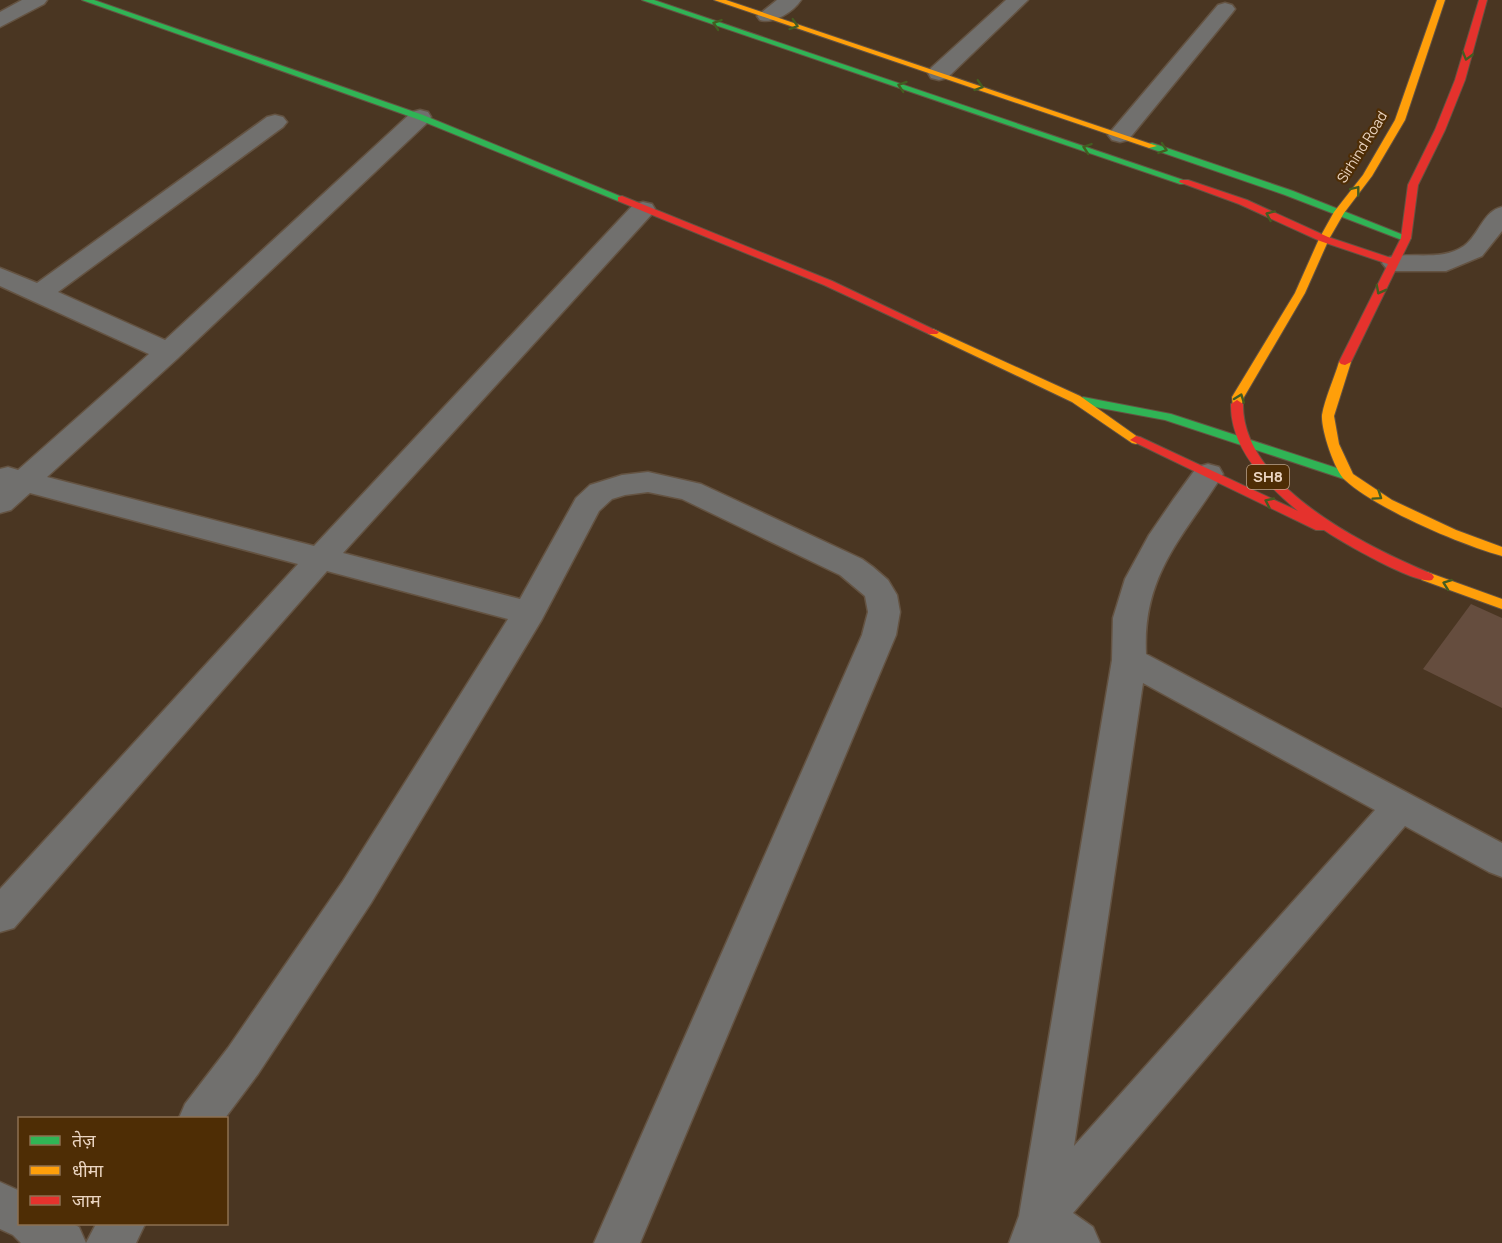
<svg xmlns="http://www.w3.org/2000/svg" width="1502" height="1243" font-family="Manrope,'Noto Sans Devanagari',sans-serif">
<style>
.building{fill:#654d3e}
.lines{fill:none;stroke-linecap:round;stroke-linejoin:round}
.street-casing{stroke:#645342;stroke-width:3}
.fast-casing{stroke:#645342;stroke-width:2}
.slow-casing{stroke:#645342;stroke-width:2}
.jam-casing{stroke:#645342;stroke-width:2}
.street{fill:#71706e;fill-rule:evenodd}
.fast{fill:#30b455;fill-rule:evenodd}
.slow{fill:#ff9f0a;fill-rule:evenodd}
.jam{fill:#e5322d;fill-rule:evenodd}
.oneway{stroke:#445c21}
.labels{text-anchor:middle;stroke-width:4.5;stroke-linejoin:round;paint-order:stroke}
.far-street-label{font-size:14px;fill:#ebd5c2;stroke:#4e2d05}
.shield{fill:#4e2d05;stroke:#bca389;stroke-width:1.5}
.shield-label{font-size:15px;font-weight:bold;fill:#ebd5c2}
</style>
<rect width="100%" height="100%" fill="#4a3622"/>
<path class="building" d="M1471 604 1502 618V708L1423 669Z"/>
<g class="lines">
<g class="street-casing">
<path id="street" d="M22 0H47L44 4 0 27V12Z
M777 0H801C793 12 774 24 760 20L757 16Z
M1006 0H1028L947 78 939 80 931 78 928 73 931 68Z
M1225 3 1232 5 1235 9 1232 13 1128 140 1120 142 1112 140 1108 135 1112 130 1218 5Z
M420 110 428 112 431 117 428 122 178 358 47 477 314 546 634 204 643 202 652 204 655 209 652 214 343 553 520 599 576 498 590 485 622 475 648 472 701 484 862 559 873 567 888 580 897 595 900 612 896 635 640 1243H594L862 635 868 612 865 596 840 575 682 499 648 492 625 495 612 499 599 511 541 621 371 903 258 1074 225 1118H179L185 1104 228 1048 343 881 508 619 327 571 14 928 0 932V889L298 564 30 493 11 510 0 513V469L8 467 18 470 149 354 0 286V268L37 283 267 117 275 115 283 117 287 122 283 127 58 292 165 340 412 112Z
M1502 207V231L1482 256 1446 271H1395L1386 268 1382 263 1386 258C1411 251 1441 262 1464 246 1479 235 1483 211 1502 207Z
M1208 464 1219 467 1223 474C1184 536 1142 574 1146 654L1502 843V877L1489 872 1405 826 1073 1213 1093 1227 1100 1243H1009L1019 1216 1112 660 1113 618 1125 579 1149 535 1173 500 1197 467ZM1143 683 1375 810 1074 1146Z
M0 1182 20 1191V1224H73L79 1227 86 1243H21L13 1235 0 1229Z
M96 1224H145L136 1243H86Z"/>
</g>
<g class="fast-casing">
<path id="fast" d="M82 0H94L423 115 627 199 626 201H618L417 119Z
M642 0H654L1189 182 1188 184H1180Z
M1152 143 1293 191 1411 238 1406 241 1402 240 1285 195 1149 148V144Z
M1083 397 1171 414 1352 473 1354 476 1352 479H1344L1165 420 1079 404 1077 401Z"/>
</g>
<g class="slow-casing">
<path id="slow" d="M714 0H726L1157 146 1149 148Z
M1437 0H1445L1405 120 1372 176 1344 213 1329 239 1305 293 1244 397 1241 407H1233L1232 397 1295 293 1319 239 1334 212 1363 175 1395 120Z
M933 329 1080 396 1142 440 1136 444 1132 443 1072 402 929 334 927 332Z
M1345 359 1351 362 1334 416 1339 444 1353 474 1392 500 1456 530 1502 547V556C1459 544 1377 509 1345 480 1334 470 1321 429 1322 415 1325 398 1334 379 1339 362Z
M1427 572 1502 599V609L1422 580 1420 577Z"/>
</g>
<g class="jam-casing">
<path id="jam" d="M1479 0H1487L1465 80 1445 130 1418 185 1411 238 1351 362 1345 365 1341 364 1339 362 1388 264 1320 241 1239 204 1179 182 1180 180H1188L1247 200 1328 237 1391 258 1401 238 1408 185 1435 130 1455 80Z
M622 196 832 281 939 332 937 334H929L824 285 618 201V197Z
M1237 400 1243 404C1242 486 1367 547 1432 574L1434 577 1432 580C1416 585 1340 541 1324 530H1316L1130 440 1136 436 1140 437 1298 511C1266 485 1230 448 1231 404Z"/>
</g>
<use href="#street" class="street"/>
<use href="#fast" class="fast"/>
<use href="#slow" class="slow"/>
<use href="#jam" class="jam"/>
</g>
<defs><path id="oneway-chevron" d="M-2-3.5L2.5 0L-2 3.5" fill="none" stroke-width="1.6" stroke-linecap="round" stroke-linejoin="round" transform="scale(1.5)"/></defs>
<g class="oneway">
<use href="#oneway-chevron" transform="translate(717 24) rotate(-161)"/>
<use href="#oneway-chevron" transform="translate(794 25) rotate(18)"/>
<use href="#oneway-chevron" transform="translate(1467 56) rotate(106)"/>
<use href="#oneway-chevron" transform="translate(902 86) rotate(-162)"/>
<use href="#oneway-chevron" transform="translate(979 86) rotate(18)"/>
<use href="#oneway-chevron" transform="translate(1087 148) rotate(-161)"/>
<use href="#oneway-chevron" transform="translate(1163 149) rotate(19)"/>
<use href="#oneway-chevron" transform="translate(1356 190) rotate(-52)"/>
<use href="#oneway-chevron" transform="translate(1270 215) rotate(-156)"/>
<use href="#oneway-chevron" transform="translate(1380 290) rotate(118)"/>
<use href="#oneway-chevron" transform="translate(1240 398) rotate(-70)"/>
<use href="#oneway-chevron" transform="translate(1378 496) rotate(34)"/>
<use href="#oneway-chevron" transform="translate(1269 502) rotate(-155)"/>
<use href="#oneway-chevron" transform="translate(1447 584) rotate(-160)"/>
</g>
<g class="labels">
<g class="far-street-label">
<text transform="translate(1362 147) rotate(-58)" y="5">Sirhind Road</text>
</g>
<rect class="shield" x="1247" y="465" width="42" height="24" rx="4.5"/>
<g class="shield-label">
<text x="1268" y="482">SH8</text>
</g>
</g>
<rect x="18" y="1117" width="210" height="108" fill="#4e2d05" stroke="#8d7051" stroke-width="1.5"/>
<rect x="30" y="1136" width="30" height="9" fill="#30b455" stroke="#8d7051" stroke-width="1.5"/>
<text x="72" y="1147" font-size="18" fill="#ebd5c2">तेज़</text>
<rect x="30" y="1166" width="30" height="9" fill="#ff9f0a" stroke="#8d7051" stroke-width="1.5"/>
<text x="72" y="1177" font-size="18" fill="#ebd5c2">धीमा</text>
<rect x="30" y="1196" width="30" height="9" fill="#e5322d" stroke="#8d7051" stroke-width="1.5"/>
<text x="72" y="1207" font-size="18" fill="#ebd5c2">जाम</text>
</svg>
